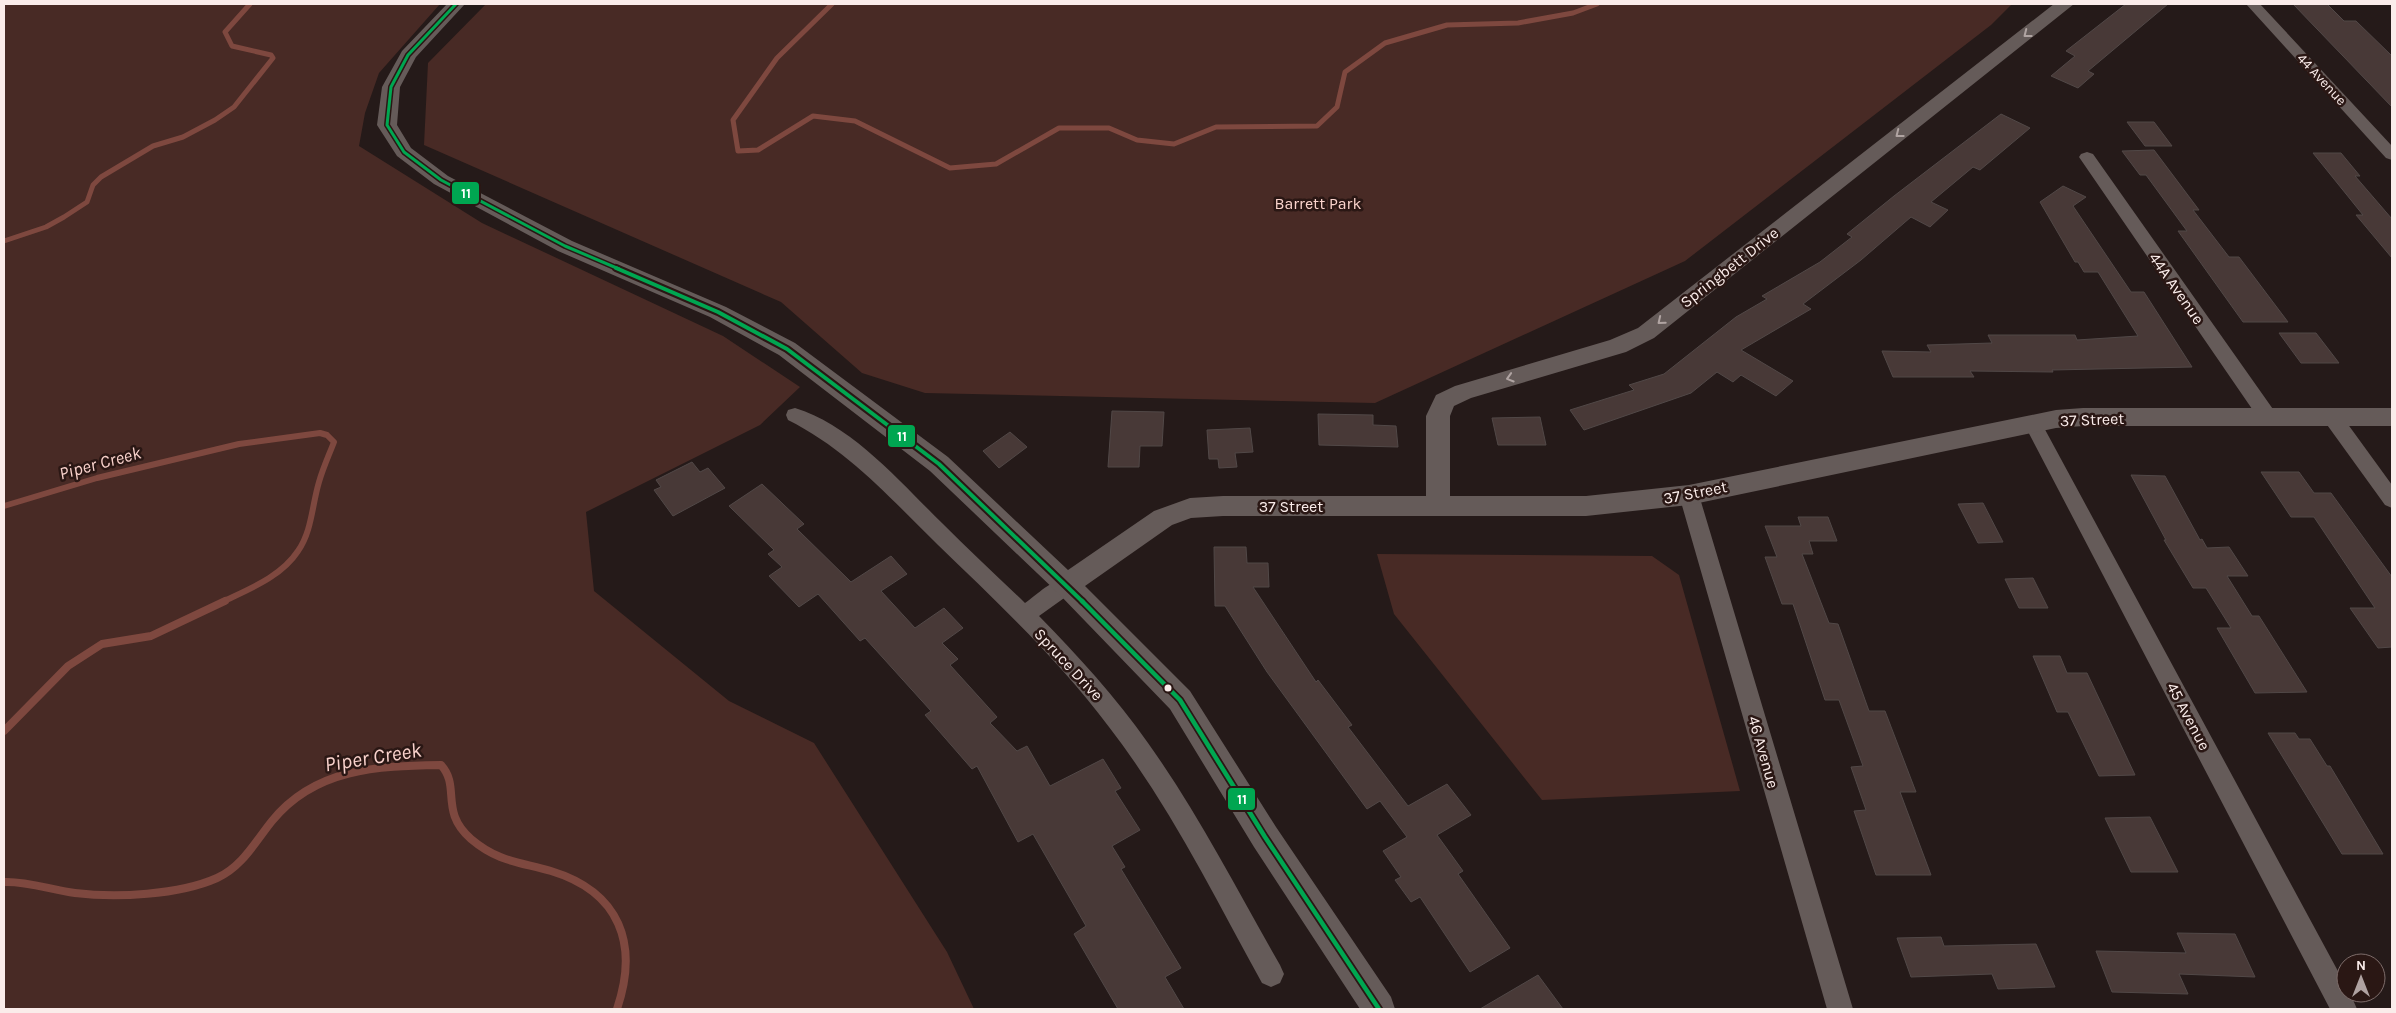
<svg xmlns="http://www.w3.org/2000/svg" width="2396" height="1013" font-family="Karla,sans-serif">
<style>
.green{fill:#482a25}
.lines{fill:none;stroke-linecap:round;stroke-linejoin:round}
.stream-far2{stroke:#7e483f;stroke-width:5}
.stream-far1{stroke:#7e483f;stroke-width:6}
.stream{stroke:#7e483f;stroke-width:8}
.building{fill:#483937;stroke:#514847}
.minor{fill:#655b59;fill-rule:evenodd}
.tertiary{fill:#655b59;fill-rule:evenodd}
.bus-1-far2-casing{stroke:#2a1714;stroke-width:6}
.bus-1-far1-casing{stroke:#2a1714;stroke-width:8}
.bus-1-casing{stroke:#2a1714;stroke-width:8}
.bus-1-far2{stroke:#00a651;stroke-width:3}
.bus-1-far1{stroke:#00a651;stroke-width:4}
.bus-1{stroke:#00a651;stroke-width:4.5}
.oneway{stroke:#b0a4a2}
.bus-dot{fill:#faecea;stroke:#2a1714;stroke-width:2}
.labels{text-anchor:middle;stroke-width:5;stroke-linejoin:round;paint-order:stroke}
.far-street-label{font-size:14px;fill:#faecea;stroke:#2a1714}
.park-label{font-size:16px;fill:#fad3cc;stroke:#2a1714}
.street-label{font-size:16px;fill:#faecea;stroke:#2a1714}
.water-label{font-size:18px;font-style:italic;fill:#f9d2cc;stroke:#2a1714}
.near-water-label{font-size:21px;font-style:italic;fill:#f9d2cc;stroke:#2a1714}
.line-badge{stroke:#2a1714;stroke-width:2}
.badge-label{font-size:14px;text-anchor:middle;font-weight:bold;fill:#fff}
</style>
<rect width="100%" height="100%" fill="#251a19"/>
<path class="green" d="M4 4H440L379 73 365 113 359 146 482 223 723 336 800 387 760 425 586 512 594 591 729 701 814 743 947 952 974 1009H4Z
M486 4H2012L1991 25 1685 261 1375 403 925 393 862 373 781 302 424 145 428 63Z
M1377 554 1652 556 1679 575 1740 791 1542 800 1394 614Z"/>
<g class="lines">
<path class="stream-far2" d="M832 4 777 58 733 120 738 151 758 150 813 116 855 121 950 168 996 164 1059 128H1109L1137 140 1174 144 1216 127 1317 126 1337 107 1345 72 1385 43 1447 25 1518 23 1573 13 1597 4
M4 241 46 227 64 217 87 202 93 185 101 177 153 146 183 137 215 120 234 107 273 58 271 55 232 46 225 32 250 4"/>
<path class="stream-far1" d="M4 506 97 478 239 444 320 433 327 435 334 442C329 455 323 468 319 482 312 505 312 531 298 551 281 577 249 589 222 602"/>
<path class="stream" d="M4 731 68 666 102 644 151 636 225 601
M4 882C28 881 51 890 75 893 116 898 179 895 217 878 242 867 255 842 272 821 315 768 377 766 441 765 461 787 439 811 471 839 498 862 520 862 551 871 620 892 639 944 617 1009"/>
</g>
<path class="building" d="M2126 4H2168L2088 71 2094 74 2078 88 2051 76 2075 56 2066 51Z
M2293 4H2327L2344 21H2356L2392 56V107Z
M2001 114 2030 128 1980 170 1973 167 1931 202 1948 210 1930 227 1911 217 1861 260 1803 304 1811 309 1741 350 1793 381 1776 396 1741 375 1733 382 1717 372 1691 393 1584 430 1570 410 1634 390 1629 385 1664 374 1736 317 1767 299 1762 296 1820 262 1852 237 1847 234 1894 196Z
M2127 122H2154L2172 146H2145Z
M2154 150 2199 210H2193L2229 257H2239L2288 322H2243L2178 231H2187L2146 175H2140L2122 151Z
M2313 153H2341L2360 176H2355L2392 219V258L2356 215H2363Z
M2063 186 2086 197 2073 206 2131 292H2144L2192 367 2052 370 2053 372 1970 371 1974 377H1893L1882 351 1931 352 1927 345 1992 343 1988 335H2075L2077 340 2138 336 2098 272H2084L2078 262H2075L2040 202Z
M2279 333H2316L2339 363H2301Z
M1112 411 1164 412 1162 446H1140L1139 467H1108Z
M1318 414 1373 415V425L1396 426 1398 447 1319 445Z
M1540 417 1546 445H1498L1492 418Z
M1250 428 1253 452 1235 453 1237 467 1219 468 1218 459H1209L1207 430Z
M1010 432 1027 447 999 468 983 451Z
M692 462 700 472 708 468 725 488 673 516 654 490 661 487 656 480Z
M2261 472H2299L2314 493H2331L2392 577V647L2378 648 2350 608H2375L2314 517H2291Z
M2131 475 2165 476 2200 540 2202 539 2207 548 2229 547 2248 576H2227L2252 616H2259L2307 692 2255 693 2217 628H2231L2206 588H2193L2164 540H2166Z
M762 484 804 524 797 529 851 582 891 556 907 574 881 591 915 628 944 608 963 628 942 643 958 659 950 665 997 717 990 723 1017 751 1027 746 1050 786 1103 759 1121 788 1115 791 1140 830 1112 846 1125 867 1121 869 1181 968 1165 977 1184 1009H1118L1074 934 1086 926 1033 834 1018 842 977 766 972 769 925 715 931 711 865 638 860 641 818 594 799 607 769 576 782 567 768 554 774 550 729 506Z
M1983 503 2003 542 1978 543 1958 504Z
M1798 517H1828L1837 541H1809L1813 554H1802L1829 623 1838 624 1869 711H1885L1916 792H1900L1931 875H1876L1854 811 1866 810 1851 767 1863 766 1839 700H1825L1793 604H1782L1765 557H1777L1765 526H1801Z
M1214 547H1246L1247 563H1268L1269 587H1253L1316 682 1318 680 1352 725 1348 727 1408 806 1447 784 1471 815 1437 835 1463 871 1458 874 1510 948 1470 972 1420 897 1411 902 1395 880 1401 877 1383 851 1407 837 1380 801 1367 809 1267 672 1225 606H1215Z
M2033 578 2048 608H2019L2005 579Z
M2033 656H2060L2067 673H2087L2135 775 2099 776 2068 712H2057Z
M2268 733H2295L2299 739H2310L2327 766H2330L2383 854H2342Z
M2150 817 2178 872H2131L2105 818Z
M2177 933 2235 934 2255 977 2179 974 2188 994 2112 992 2096 951 2186 953Z
M1941 937 1944 946 2036 944 2055 987 1998 989 1992 974 1911 977 1897 938Z
M1538 975 1563 1009H1480Z"/>
<g class="lines">
<path class="minor" d="M2246 4H2260L2392 146V160L2386 158Z
M2087 152 2093 154 2275 412 2277 417 2275 422 2268 424 2261 422 2079 157 2081 154Z
M795 408C852 425 901 483 942 523 969 550 997 576 1025 603 1038 594 1058 573 1074 579L1077 585 1074 591 1039 616C1078 656 1116 697 1148 743 1198 813 1237 890 1280 965L1284 974 1280 983 1271 987 1262 983C1214 896 1170 806 1109 727 1059 660 998 603 938 545 891 499 848 450 788 420L786 415 788 410Z
M2332 410 2339 412 2392 485V508L2385 505 2325 422 2323 417 2325 412Z
M2033 417 2040 419 2042 424 2346 986V993H2350L2357 1009H2330L2024 424 2026 419Z
M1689 487 1696 490 1699 495 1853 1009H1827L1679 495 1682 490Z"/>
<path class="tertiary" d="M447 4H465L416 57 400 87 397 125 411 148 448 176 572 241 726 307 795 343 948 457 1068 570 1154 511 1190 498 1223 496H1426V416L1436 395 1455 386 1610 340 1638 328 2054 4H2074L1654 338 1626 352 1471 398 1454 406 1450 416V496H1586L1689 485 2056 410 2083 408H2392V426H2083L2056 428 1689 505 1586 516H1223L1191 518 1172 525 1085 586 1190 691 1276 827 1391 997 1395 1009H1360L1254 847 1170 709 1058 593 930 471 779 355 710 317 558 251 434 184 397 156 377 125 382 87 402 51Z"/>
<g class="bus-1-far2-casing">
<path id="bus-1-far2" d="M456 4 408 55 391 87 387 125 404 152 441 180 565 246 619 269"/>
</g>
<g class="bus-1-far1-casing">
<path id="bus-1-far1" d="M616 268 718 312 787 349 939 464 1083 602"/>
</g>
<g class="bus-1-casing">
<path id="bus-1" d="M1082 601 1180 700 1265 837 1379 1009"/>
</g>
<use href="#bus-1-far2" class="bus-1-far2"/>
<use href="#bus-1-far1" class="bus-1-far1"/>
<use href="#bus-1" class="bus-1"/>
</g>
<defs><path id="oneway-chevron" d="M-2-3.5L2.5 0L-2 3.5" fill="none" stroke-width="1.6" stroke-linecap="round" stroke-linejoin="round" transform="scale(1.25)"/></defs>
<g class="oneway">
<use href="#oneway-chevron" transform="translate(2027 34) rotate(142)"/>
<use href="#oneway-chevron" transform="translate(1899 134) rotate(142)"/>
<use href="#oneway-chevron" transform="translate(1661 321) rotate(141)"/>
<use href="#oneway-chevron" transform="translate(1510 378) rotate(163)"/>
</g>
<circle class="bus-dot" cx="1168" cy="688" r="4.5"/>
<g class="labels">
<g class="far-street-label">
<text transform="translate(2322 79) rotate(47)" y="5">44 Avenue</text>
</g>
<g class="park-label">
<text x="1318" y="209">Barrett Park</text>
</g>
<g class="street-label">
<text transform="translate(1729 267) rotate(-38)" y="6">Springbett Drive</text>
<text transform="translate(2177 288) rotate(55)" y="6">44A Avenue</text>
<text transform="translate(2092 419) rotate(-2)" y="6">37 Street</text>
<text transform="translate(1695 492) rotate(-11)" y="6">37 Street</text>
<text x="1291" y="512">37 Street</text>
<text transform="translate(1069 664) rotate(47)" y="6">Spruce Drive</text>
<text transform="translate(2189 716) rotate(62)" y="6">45 Avenue</text>
<text transform="translate(1764 752) rotate(74)" y="6">46 Avenue</text>
</g>
<g class="water-label">
<text transform="translate(100 463) rotate(-15)" y="6">Piper Creek</text>
</g>
<g class="near-water-label">
<text transform="translate(373 757) rotate(-9)" y="7">Piper Creek</text>
</g>
</g>
<g class="line-badge">
<rect x="451" y="181" width="29" height="24" rx="5" fill="#00a651"/>
<rect x="887" y="424" width="29" height="24" rx="5" fill="#00a651"/>
<rect x="1227" y="787" width="29" height="24" rx="5" fill="#00a651"/>
</g>
<g class="badge-label">
<text x="466" y="198">11</text>
<text x="902" y="441">11</text>
<text x="1242" y="804">11</text>
</g>
<rect width="2396" height="1013" fill="none" stroke="#faecea" stroke-width="10"/>
<g transform="translate(2361 978)"><circle r="24" fill="#2a1714" stroke="#7d6c6a"/>
<path d="M0-4L9 19L0 12L-9 19Z" fill="#afa2a1"/>
<text y="-8" font-size="14" font-weight="bold" text-anchor="middle" fill="#faecea">N</text>
</g>
</svg>
